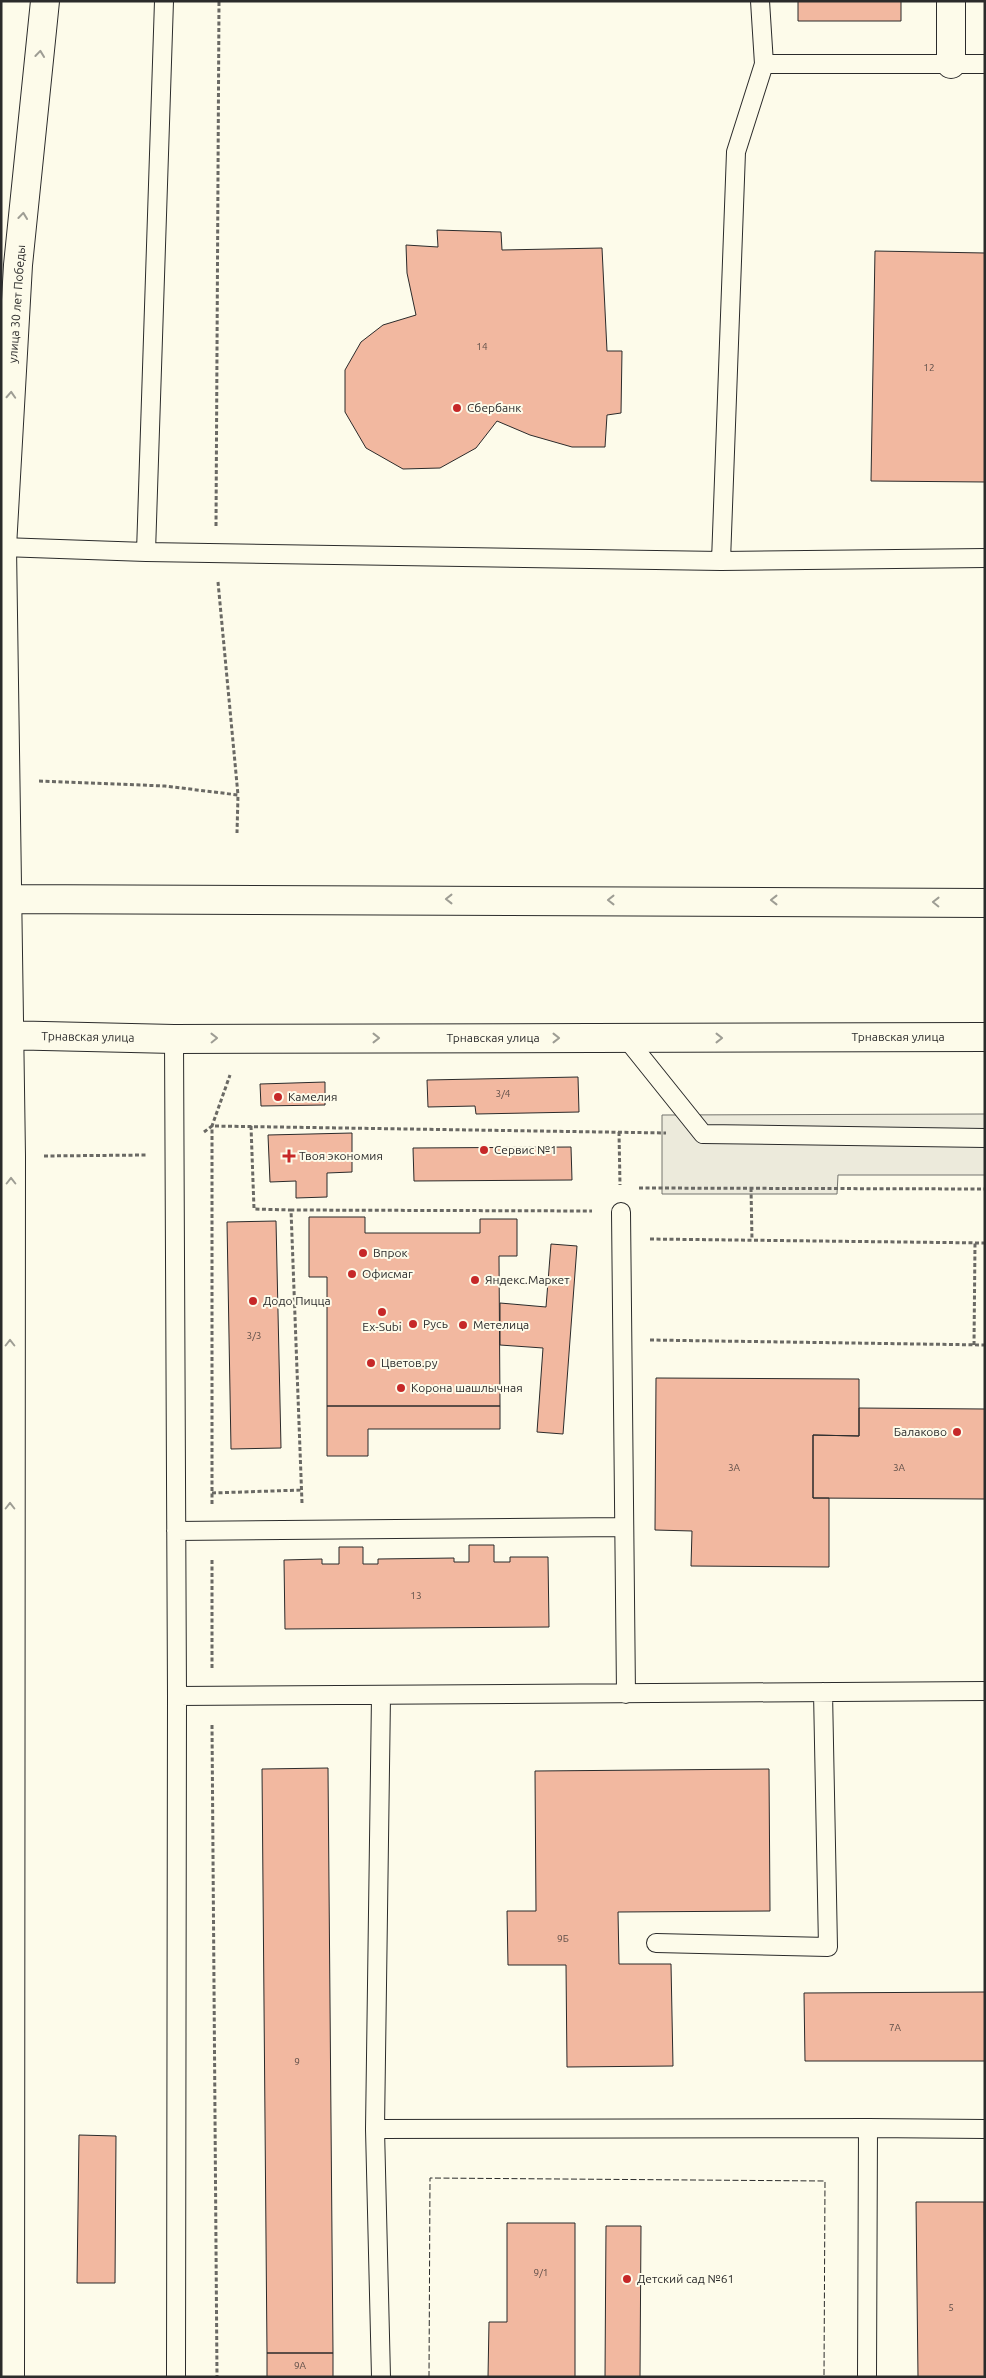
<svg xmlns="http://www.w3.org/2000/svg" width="986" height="2378" font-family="Ubuntu,sans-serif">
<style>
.parking{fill:#eceadb;stroke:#74746e}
.building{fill:#f2b8a0;stroke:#2b2b2b}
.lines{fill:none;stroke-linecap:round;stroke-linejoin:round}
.service-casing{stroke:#2b2b2b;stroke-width:20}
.minor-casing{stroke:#2b2b2b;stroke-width:30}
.secondary-casing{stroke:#2b2b2b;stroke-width:30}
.path{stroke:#6a6964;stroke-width:3;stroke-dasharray:4 2.5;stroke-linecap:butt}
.service{stroke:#fdfbea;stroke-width:18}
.minor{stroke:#fdfbea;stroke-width:28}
.secondary{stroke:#fdfbea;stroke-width:28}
.fence{stroke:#2b2b2b;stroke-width:1;stroke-dasharray:6 2.5;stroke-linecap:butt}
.oneway{stroke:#9e9d94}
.poi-dot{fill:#c62828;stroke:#fdfbea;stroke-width:2}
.labels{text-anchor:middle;stroke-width:4;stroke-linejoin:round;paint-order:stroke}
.number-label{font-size:10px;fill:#5d4e48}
.street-label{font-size:12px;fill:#2b2b2b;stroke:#fdfbea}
.poi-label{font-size:12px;fill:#2b2b2b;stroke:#fdfbea;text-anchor:start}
</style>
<rect width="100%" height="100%" fill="#fdfbea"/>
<path class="parking" d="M985 1114V1175H838L837 1194H662V1115Z"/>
<path class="building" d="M798 1H901V21H798Z
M437 230 501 232 502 250 602 248 607 351H622L621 413 607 415 605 447H572L530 435 497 421 476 448 440 468 403 469 366 448 345 412V370L361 342 383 325 416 315 407 273 406 245 438 247Z
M875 251 985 253V482L871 481Z
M578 1077 579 1112 476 1114 475 1106 428 1107 427 1080Z
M325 1082V1105L261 1106 260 1084Z
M352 1133V1172L327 1173V1197L296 1198V1181L270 1182 268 1135Z
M571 1147 572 1180 414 1181 413 1148Z
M309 1217H365V1233H480V1219H517V1256H499L500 1406H327V1277H309Z
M276 1221 281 1448 231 1449 227 1222Z
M551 1244 577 1246 563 1434 537 1432 543 1348 500 1345V1303L546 1307Z
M656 1378 859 1379V1436L813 1435V1498H829V1567L691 1566 692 1531 655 1530Z
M327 1406H500V1429H368V1456H327Z
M859 1408 985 1409V1499L813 1498V1435L859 1436Z
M469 1545H494V1562H510V1557H548L549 1627 285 1629 284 1560 322 1559V1564H339V1547H363V1564H378V1559L454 1558V1562H469Z
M328 1768 333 2353H267L262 1769Z
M769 1769 770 1911 618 1912 619 1964H671L673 2066 567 2067 566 1965H508L507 1911H536L535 1771Z
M985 1992V2061H805L804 1993Z
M79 2135 116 2136 115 2283H77Z
M916 2202H984L985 2377H918Z
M507 2223H575V2377H488L489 2322H507Z
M606 2226H641L640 2377H605Z
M267 2353H333V2377H267Z"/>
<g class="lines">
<g class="service-casing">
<path id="service" d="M760 1 764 64H985
M2 547 146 552 721 561 985 558
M146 552 164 1
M721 561 736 152 764 64
M626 1038 703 1134 985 1138
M174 1039 177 1696 176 2377
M621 1212 626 1694
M176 1531 623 1527
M177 1696 985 1691
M656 1943 828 1947 823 1692
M868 2128 985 2129
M375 2129 868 2128 867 2377
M381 2377 375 2129 381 1696"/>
</g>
<g class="minor-casing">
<path id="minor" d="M951 64V1"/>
</g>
<g class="secondary-casing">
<path id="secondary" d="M1 899 985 903
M1 1035 174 1039 985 1037
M10 2377 11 1156 2 547 18 265 45 1"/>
</g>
<path class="path" d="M216 526 219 1
M218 582 238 795
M39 781 165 786 238 795 237 833
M251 1126 254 1209 291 1210
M204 1132 212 1126 666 1133
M619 1132 620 1185
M44 1156 146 1155
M639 1188 985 1189
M751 1188 752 1240
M650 1239 985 1243
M650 1340 985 1345
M974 1345 975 1243
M212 1493 302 1490
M302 1503 291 1210 592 1211
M212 1504V1126L230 1075
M212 1560V1669
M212 1725 217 2377"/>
<use href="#service" class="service"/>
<use href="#minor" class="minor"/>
<use href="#secondary" class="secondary"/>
<path class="fence" d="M429 2377 430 2178 825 2181 824 2377"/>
</g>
<defs><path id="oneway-chevron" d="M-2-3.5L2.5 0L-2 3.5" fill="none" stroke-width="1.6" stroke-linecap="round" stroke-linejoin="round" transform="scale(1.25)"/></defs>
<g class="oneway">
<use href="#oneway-chevron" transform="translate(40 54) rotate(-84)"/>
<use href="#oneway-chevron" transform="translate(23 216) rotate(-84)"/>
<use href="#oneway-chevron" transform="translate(11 395) rotate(-87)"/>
<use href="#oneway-chevron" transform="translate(449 899) rotate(-180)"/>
<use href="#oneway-chevron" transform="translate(611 900) rotate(-180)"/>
<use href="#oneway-chevron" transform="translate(774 900) rotate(-180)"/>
<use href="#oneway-chevron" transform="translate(936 902) rotate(-179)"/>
<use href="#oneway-chevron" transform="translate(214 1038) rotate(-1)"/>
<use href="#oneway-chevron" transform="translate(376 1038)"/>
<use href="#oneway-chevron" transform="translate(556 1038)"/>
<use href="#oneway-chevron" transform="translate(719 1038)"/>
<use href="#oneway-chevron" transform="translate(11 1181) rotate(-90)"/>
<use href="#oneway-chevron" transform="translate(10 1343) rotate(-90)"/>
<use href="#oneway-chevron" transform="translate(10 1506) rotate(-90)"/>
</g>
<g class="poi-dot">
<circle cx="457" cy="408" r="5"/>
<circle cx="278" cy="1097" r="5"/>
<circle cx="484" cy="1150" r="5"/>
<path d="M286.5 1148.5h5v5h5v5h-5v5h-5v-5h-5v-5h5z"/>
<circle cx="363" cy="1253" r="5"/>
<circle cx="352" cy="1274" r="5"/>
<circle cx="475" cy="1280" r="5"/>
<circle cx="253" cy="1301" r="5"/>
<circle cx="382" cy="1312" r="5"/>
<circle cx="413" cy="1324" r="5"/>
<circle cx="463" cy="1325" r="5"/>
<circle cx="371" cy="1363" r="5"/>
<circle cx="401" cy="1388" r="5"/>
<circle cx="957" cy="1432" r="5"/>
<circle cx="627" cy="2279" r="5"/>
</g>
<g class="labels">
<g class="number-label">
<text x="482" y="350">14</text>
<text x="929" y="371">12</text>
<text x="503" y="1097">3/4</text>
<text x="254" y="1339">3/3</text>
<text x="734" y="1471">3А</text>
<text x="899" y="1471">3А</text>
<text x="416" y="1599">13</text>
<text x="563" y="1942">9Б</text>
<text x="895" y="2031">7А</text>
<text x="297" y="2065">9</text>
<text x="541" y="2276">9/1</text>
<text x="951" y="2311">5</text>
<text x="300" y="2369">9А</text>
</g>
<g class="street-label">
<text transform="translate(17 304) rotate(-86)" y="4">улица 30 лет Победы</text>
<text transform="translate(88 1037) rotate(1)" y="4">Трнавская улица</text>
<text x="898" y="1041">Трнавская улица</text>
<text x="493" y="1042">Трнавская улица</text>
</g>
<g class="poi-label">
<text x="467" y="412">Сбербанк</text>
<text x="288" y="1101">Камелия</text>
<text x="494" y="1154">Сервис №1</text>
<text x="299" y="1160">Твоя экономия</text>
<text x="373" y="1257">Впрок</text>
<text x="362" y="1278">Офисмаг</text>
<text x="485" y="1284">Яндекс.Маркет</text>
<text x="263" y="1305">Додо Пицца</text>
<text x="423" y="1328">Русь</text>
<text x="473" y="1329">Метелица</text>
<text x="382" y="1331" text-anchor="middle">Ex-Subi</text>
<text x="381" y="1367">Цветов.ру</text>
<text x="411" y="1392">Корона шашлычная</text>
<text x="947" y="1436" text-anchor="end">Балаково</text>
<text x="637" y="2283">Детский сад №61</text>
</g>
</g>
<rect width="986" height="2378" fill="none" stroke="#2b2b2b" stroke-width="5"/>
</svg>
